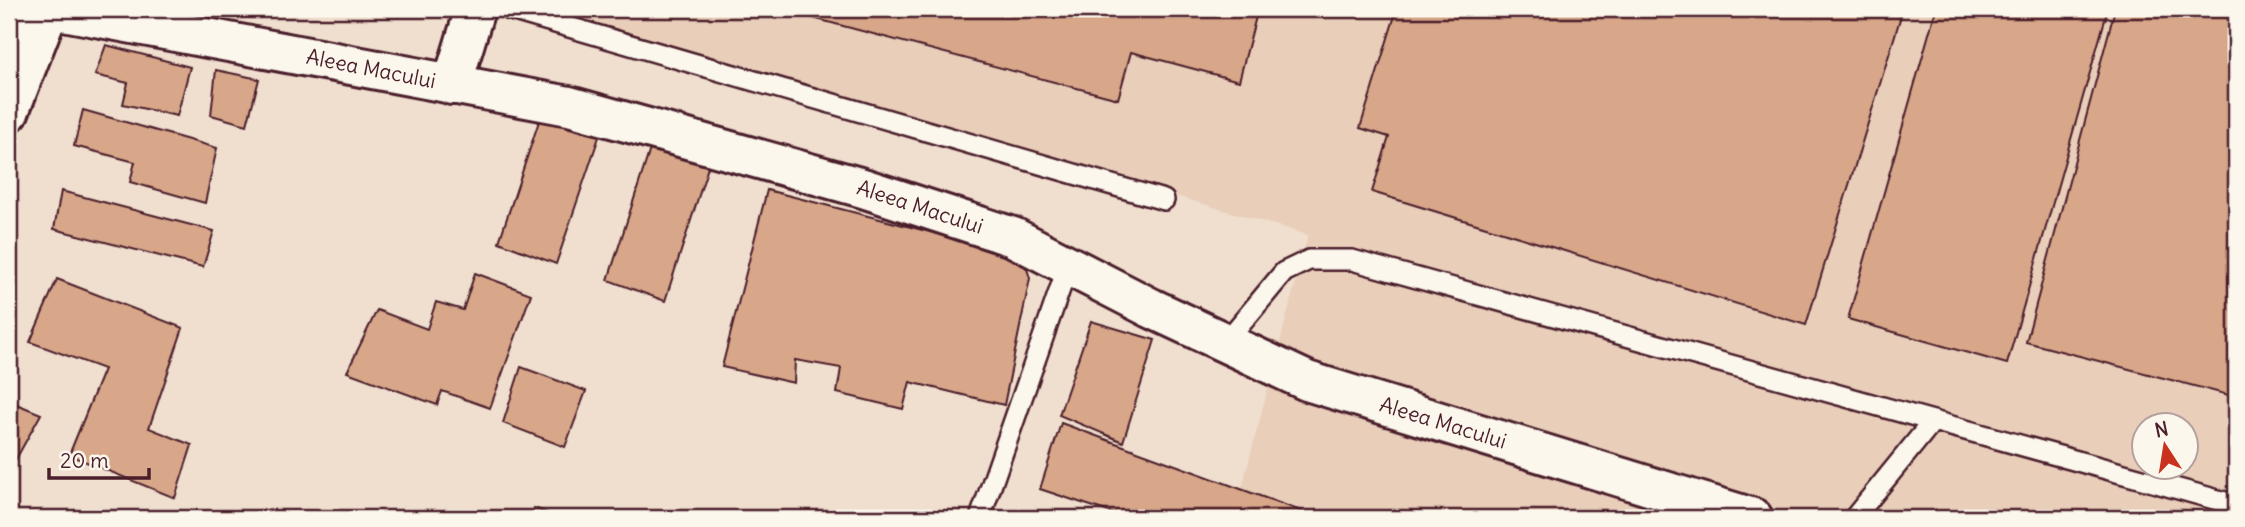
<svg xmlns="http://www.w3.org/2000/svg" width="2245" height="527" font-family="Delius,sans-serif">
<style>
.built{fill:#e9ceba;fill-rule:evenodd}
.building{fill:#d8a78a;stroke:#4a1f2b;stroke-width:2}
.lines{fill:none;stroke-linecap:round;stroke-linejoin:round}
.lane-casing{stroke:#4a1f2b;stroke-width:24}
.street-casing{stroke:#4a1f2b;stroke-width:44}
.primary-casing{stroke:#4a1f2b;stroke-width:44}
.lane{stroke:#fbf7ec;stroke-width:19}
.street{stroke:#fbf7ec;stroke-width:38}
.primary{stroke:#fbf7ec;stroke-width:38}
.labels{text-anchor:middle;stroke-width:5;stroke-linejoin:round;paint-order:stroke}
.street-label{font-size:21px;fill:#4a1f2b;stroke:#fbf7ec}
</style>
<rect width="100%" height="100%" fill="#f0dfcf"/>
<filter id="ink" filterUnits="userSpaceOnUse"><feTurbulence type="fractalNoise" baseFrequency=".0143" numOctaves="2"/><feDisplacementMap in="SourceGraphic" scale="14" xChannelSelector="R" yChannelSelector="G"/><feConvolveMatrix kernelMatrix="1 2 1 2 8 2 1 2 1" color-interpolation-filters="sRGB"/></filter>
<g filter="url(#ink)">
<path class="built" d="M545 9H2236V518H1234L1308 235ZM2144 426H2186V468H2144Z"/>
<path class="building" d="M779 9H1258L1239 81 1131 52 1118 99Z
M1397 9H1903L1806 325 1372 192 1389 137 1360 128Z
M1936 9H2108L2007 364 1848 319Z
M2115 9H2236V397L2026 342Z
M106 45 190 67 177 116 123 104 128 83 95 75Z
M216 70 259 79 247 125 211 115Z
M83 110 217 148 205 203 130 182 135 162 74 146Z
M542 112 601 131 556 264 499 242Z
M651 146 709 164 665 301 608 280Z
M767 190 1004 251 1018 256 1027 269 1030 278 1004 405 910 382 903 409 837 393 841 368 795 360 794 383 722 367Z
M61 191 214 231 203 267 54 229Z
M475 273 531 294 490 408 442 391 437 405 347 372 377 310 427 329 436 302 463 310Z
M57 279 183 328 149 428 192 445 175 498 69 455 104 369 30 342Z
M1091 321 1155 340 1123 442 1059 415Z
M521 367 586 391 565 447 503 423Z
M9 401 41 414 16 459 9 456Z
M1061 423 1320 518H1127L1040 489Z
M534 508 560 518H531Z"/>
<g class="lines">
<g class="lane-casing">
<path id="lane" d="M507 9 1164 200
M1225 343 1284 272 1309 260H1352L2236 505
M980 518 1068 266
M1854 518 1933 421"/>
</g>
<g class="street-casing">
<path id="street" d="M53 9 569 106 863 188 1013 237 1151 308 1307 381 1753 518
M452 85 475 9"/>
</g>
<g class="primary-casing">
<path id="primary" d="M9 22 14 9
M9 112 49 9"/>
</g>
<use href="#lane" class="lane"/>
<use href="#street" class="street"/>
<use href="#primary" class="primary"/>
</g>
</g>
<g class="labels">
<g class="street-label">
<text transform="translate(371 69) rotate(11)" y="7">Aleea Macului</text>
<text transform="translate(920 207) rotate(18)" y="7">Aleea Macului</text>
<text transform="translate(1443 423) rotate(17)" y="7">Aleea Macului</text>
</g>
</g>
<rect width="2245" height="527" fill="none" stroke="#fbf7ec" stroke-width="35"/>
<rect x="18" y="18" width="2210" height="492" fill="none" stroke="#4a1f2b" stroke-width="2.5" filter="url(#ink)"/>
<g transform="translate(2165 446) rotate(348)"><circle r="33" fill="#fbf7ec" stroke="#b4a19f" stroke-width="2"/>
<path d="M0-5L12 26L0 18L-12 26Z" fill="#c8321e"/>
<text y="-10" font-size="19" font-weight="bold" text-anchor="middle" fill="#4a1f2b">N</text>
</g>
<path d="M49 468v10h100v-10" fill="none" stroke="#4a1f2b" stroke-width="3.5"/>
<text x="60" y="468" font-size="21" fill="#4a1f2b" stroke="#fbf7ec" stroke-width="5" paint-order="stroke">20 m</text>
</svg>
